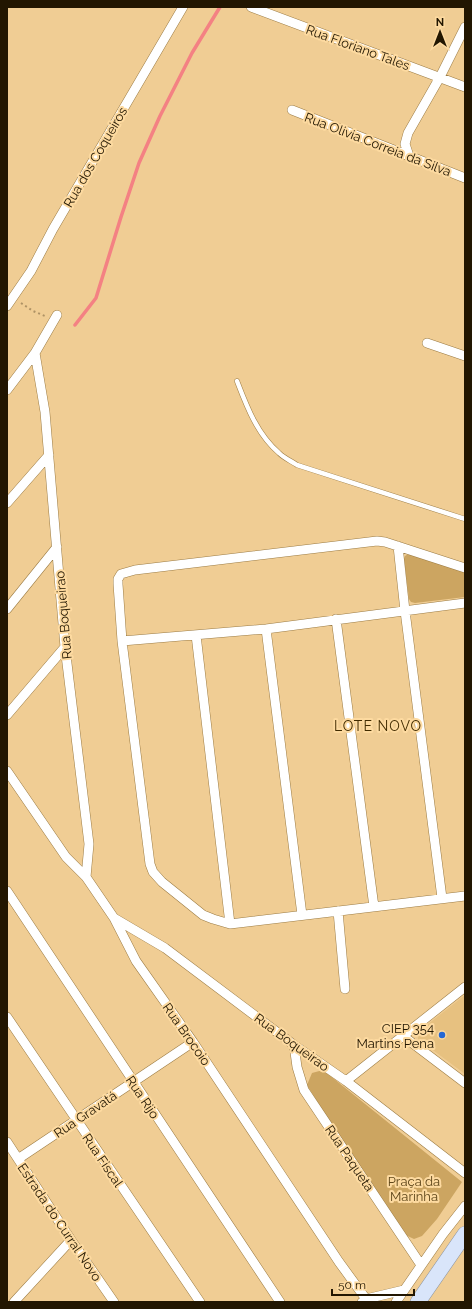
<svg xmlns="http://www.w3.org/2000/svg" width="472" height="1309" font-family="Raleway,sans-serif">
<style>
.built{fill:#e7c180}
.green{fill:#cca561}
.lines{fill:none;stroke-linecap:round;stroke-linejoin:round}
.stream{stroke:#f48183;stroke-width:3.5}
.lane-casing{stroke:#9c7c44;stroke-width:5.5}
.street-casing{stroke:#9c7c44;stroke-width:10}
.primary-casing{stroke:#8892a1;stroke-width:16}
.path{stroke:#ae9265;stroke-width:2;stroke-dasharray:2 3;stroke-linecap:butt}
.lane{stroke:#fff;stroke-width:4.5}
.street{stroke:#fff;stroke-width:9}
.primary{stroke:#d9e5fa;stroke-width:15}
.poi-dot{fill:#2668d4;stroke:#fddaa0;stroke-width:1.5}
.labels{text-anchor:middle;stroke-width:4;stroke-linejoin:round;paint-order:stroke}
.street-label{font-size:13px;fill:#221601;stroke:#fddaa0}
.poi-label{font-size:13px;fill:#221601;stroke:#fddaa0;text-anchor:end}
.park-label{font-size:13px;fill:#5f471b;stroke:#fddaa0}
.neighbourhood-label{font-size:14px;letter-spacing:1px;fill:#412b00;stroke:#fddaa0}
</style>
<rect width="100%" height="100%" fill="#f0cd94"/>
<path class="built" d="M465 995V1074L418 1039V1032Z"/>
<path class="green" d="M410 553 465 569V597L415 603 411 602 409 599 404 559 405 556Z
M323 1070 462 1182 437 1219 422 1236 414 1239 399 1232 307 1085 312 1073Z"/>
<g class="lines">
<path class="stream" d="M75 325 96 298 121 217 139 163 160 116 192 53 220 7"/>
<g class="lane-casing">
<path id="lane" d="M237 381C247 407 257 434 279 453 284 458 291 461 297 465L465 519"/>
</g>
<g class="street-casing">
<path id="street" d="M251 7 465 87
M292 110 465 178
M409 156 405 144 408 133 440 77 465 27
M7 306 31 271 53 229 183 7
M427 343 465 356
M35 353 45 412 65 647 89 844 86 877
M7 390 35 353 57 315
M7 503 49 455
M398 546 405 611 442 898
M465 568 385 542 377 541 135 570 121 574 118 579V584L122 641 150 864 153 872 162 882 203 915 213 919 230 924 465 896
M7 609 57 547
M336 619 374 907
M266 629 302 915
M196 635 230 924
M122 641 266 629 465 603
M7 715 65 647
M7 771 66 857 86 877 114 918 136 961 193 1042 339 1262 366 1299
M7 891 280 1302
M338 911 345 989
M114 918 165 948 294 1045 346 1081 465 1173
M7 1017 200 1302
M403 1036 465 1083
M294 1045 297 1067 304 1090 421 1265
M346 1081 465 987
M7 1142 71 1240 114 1302
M18 1159 193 1042
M14 1302 71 1240
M362 1302 366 1299 404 1290
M396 1302 443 1234 465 1206"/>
</g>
<g class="primary-casing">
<path id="primary" d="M418 1302 465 1234"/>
</g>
<path class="path" d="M21 303 33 311 45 316"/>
<use href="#lane" class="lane"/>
<use href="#street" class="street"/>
<use href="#primary" class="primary"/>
</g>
<circle class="poi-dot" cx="442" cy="1035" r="4"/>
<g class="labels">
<g class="street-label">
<text transform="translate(358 47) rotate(20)" y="5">Rua Floriano Tales</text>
<text transform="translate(378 144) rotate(21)" y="5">Rua Olivia Correia da Silva</text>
<text transform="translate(95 157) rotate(-60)" y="5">Rua dos Coqueiros</text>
<text transform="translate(63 615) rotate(-95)" y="5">Rua Boqueirao</text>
<text transform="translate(187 1034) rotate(55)" y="5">Rua Brocoio</text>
<text transform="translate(292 1042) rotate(36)" y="5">Rua Boqueirao</text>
<text transform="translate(143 1097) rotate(56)" y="5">Rua Rijo</text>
<text transform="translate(85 1114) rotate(-34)" y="5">Rua Gravatá</text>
<text transform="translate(350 1158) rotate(56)" y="5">Rua Paqueta</text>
<text transform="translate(103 1160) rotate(56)" y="5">Rua Fiscal</text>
<text transform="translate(60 1222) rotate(56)" y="5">Estrada do Curral Novo</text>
</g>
<g class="poi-label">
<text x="434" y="1033">CIEP 354<tspan x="434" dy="15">Martins Pena</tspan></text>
</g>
<g class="park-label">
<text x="414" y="1186">Praça da<tspan x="414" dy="15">Marinha</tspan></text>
</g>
<g class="neighbourhood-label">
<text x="378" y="731">LOTE NOVO</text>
</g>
</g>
<rect width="472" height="1309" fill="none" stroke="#221601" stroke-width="16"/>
<g transform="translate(440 32)" stroke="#fddaa0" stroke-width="3" paint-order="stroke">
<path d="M0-3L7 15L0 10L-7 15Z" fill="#221601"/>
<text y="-6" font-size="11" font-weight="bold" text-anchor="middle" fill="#221601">N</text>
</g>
<path d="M332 1289v6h82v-6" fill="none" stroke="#221601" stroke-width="2"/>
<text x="338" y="1289" font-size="12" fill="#221601" stroke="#fddaa0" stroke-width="3" paint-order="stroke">50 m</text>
</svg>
